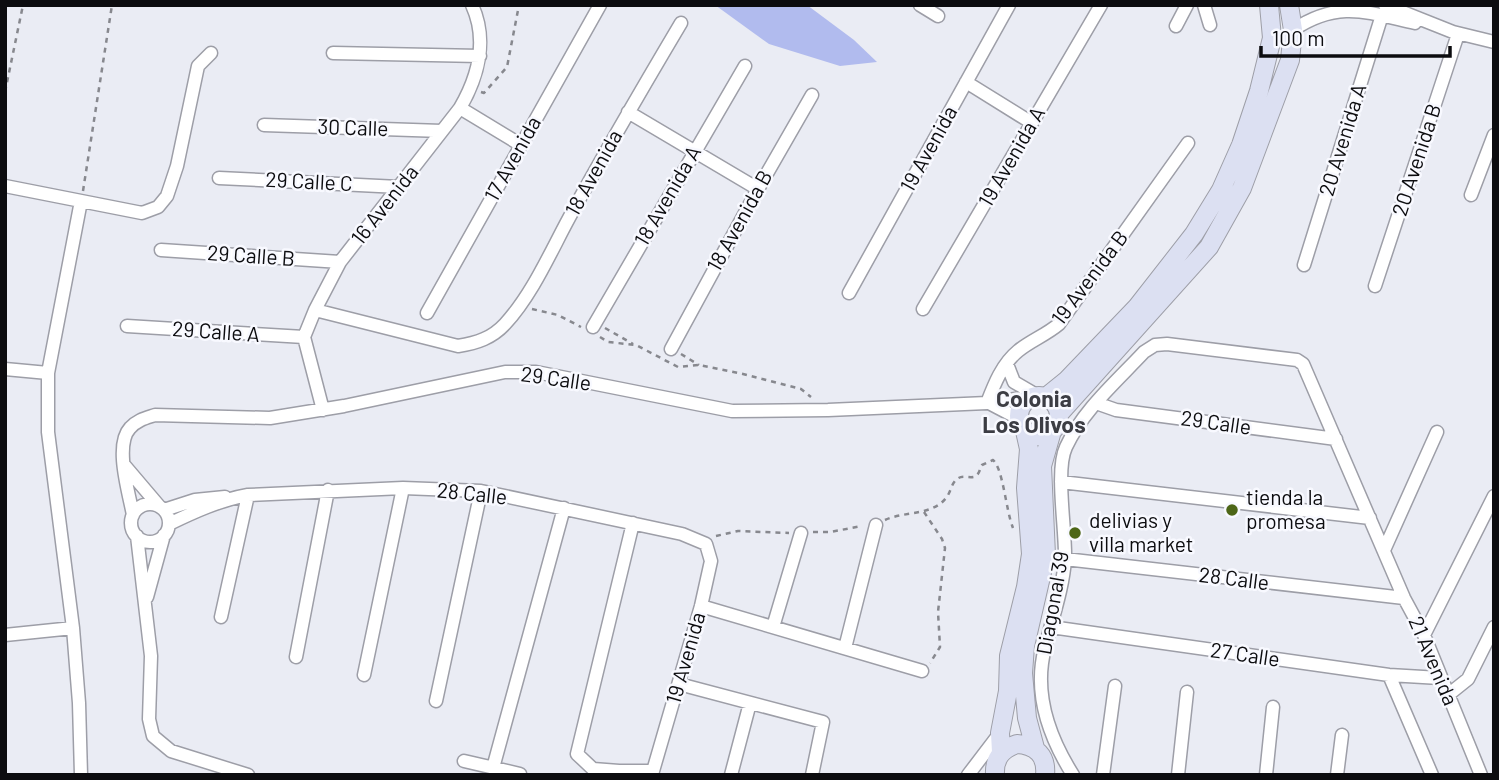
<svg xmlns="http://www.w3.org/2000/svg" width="1499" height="780" font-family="Barlow,sans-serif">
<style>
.forest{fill:#b1bbee}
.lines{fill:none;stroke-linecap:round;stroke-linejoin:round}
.street-casing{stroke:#9d9ea7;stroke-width:15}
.secondary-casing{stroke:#9d9ea7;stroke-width:20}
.path{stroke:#87888e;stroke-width:2.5;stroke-dasharray:5 5;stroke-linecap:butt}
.street{stroke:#fff;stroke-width:12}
.secondary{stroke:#dce0f2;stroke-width:18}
.poi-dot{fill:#4d6617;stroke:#f8f9ff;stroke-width:2.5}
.labels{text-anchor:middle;stroke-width:5;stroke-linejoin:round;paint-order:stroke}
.street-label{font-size:21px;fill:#0c0c0f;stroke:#f8f9ff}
.poi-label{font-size:21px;fill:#0c0c0f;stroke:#f8f9ff;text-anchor:start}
.neighbourhood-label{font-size:23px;font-weight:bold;fill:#3c3d44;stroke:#f8f9ff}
</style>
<rect width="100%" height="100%" fill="#eaecf4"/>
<path class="forest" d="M715 5H807L854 40 877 62 840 66 769 44Z"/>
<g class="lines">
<g class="street-casing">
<path id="street" d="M920 5 938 16
M1204 5 1210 25
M1176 26 1187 5
M1293 30C1338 0 1366 12 1415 23
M1453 32 1494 42
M333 53 480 56
M966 82 1032 123
M460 108 521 145
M628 112 758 189
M264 125 442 131
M219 178 399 187
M5 186 142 213 158 207 167 196 177 166 198 66 211 53
M1471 195 1494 135
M161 250 340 262
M1304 265 1382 15
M1375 286 1458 34 1385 5
M849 293 1009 5
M923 309 1101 5
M315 310 458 346C477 343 492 338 505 324 532 295 550 253 569 218 605 152 643 87 681 23
M427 313 600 5
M127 326 304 337
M593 327 745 66
M671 349 758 189 812 95
M1007 364 1014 382 1038 396
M5 369 48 373
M987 403C994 385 1002 364 1018 351 1030 341 1046 335 1059 324L1188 143
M1096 403 1116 410 1336 439
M991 404 1012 415 1019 423
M323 410 304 337 315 310 340 262 460 108C478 77 488 40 472 5
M125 466 159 506
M1061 482 1370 518
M131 523a19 19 0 1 1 38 0a19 19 0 1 1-38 0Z
M164 510 195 500 225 497
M133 515C129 493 114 445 130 428 137 420 146 418 155 415L270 418 344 406 505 372H536L732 411 828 410 987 403 1030 397
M169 524C194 512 220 500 248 495L403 488 481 491 682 534 706 544 711 561 701 606 653 771H619L593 769 577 754 633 523
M137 536 151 656 149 719 153 736 171 751 248 775
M1385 548 1437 432
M1065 559 1404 598
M147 597 164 535
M701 606 922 671
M221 617 248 495
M773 627 801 533
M1051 627 1389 675 1440 678
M5 635 73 628
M1424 635 1494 496
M845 648 876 525
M296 657 328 490
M364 675 403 488
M1389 675 1432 775
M679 684 823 722 812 775
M1448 695 1468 679 1494 627
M436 701 481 491
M464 761 520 774
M493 768 564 508
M81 775 79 703 73 628 48 432V373L81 201
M731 775 750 703
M968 775 1000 733
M1073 775C1049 737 1033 693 1045 648 1052 619 1063 589 1065 559 1066 530 1055 470 1066 447 1083 410 1117 381 1144 352L1155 345 1167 344 1297 360 1303 364 1404 598 1424 635 1481 775
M1103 775 1115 686
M1178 775 1187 692
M1266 775 1273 707
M1337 775 1342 735"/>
</g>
<g class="secondary-casing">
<path id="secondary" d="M1019 416a20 20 0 1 1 40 0a20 20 0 1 1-40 0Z
M1046 397 1067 380 1137 307 1194 234 1221 190 1241 145 1259 91 1272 38 1269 5
M1059 414 1209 247 1242 188 1290 60 1293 30 1289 5
M1035 748 1027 718 1023 673 1025 646 1046 555 1042 466 1052 431
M1001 752 1000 733 1008 691 1009 656 1026 587 1031 554 1026 488 1029 449 1025 431
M995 775C994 758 1002 749 1017 744 1036 745 1047 756 1045 775"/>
</g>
<path class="path" d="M5 92 23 5
M481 92 484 93 507 67 519 5
M83 191 112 5
M532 309 558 315 581 327
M605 328 633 344
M600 337 608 342 636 345 678 367 699 365 743 374 801 389 811 397
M681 354 699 365
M924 512 942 539 945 548 938 612 940 647 930 663
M885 520C904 511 932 516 946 498 951 492 951 484 957 479 963 474 973 480 977 475 980 472 980 468 982 465L993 460C1003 468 1006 511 1013 528
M813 532H830L862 526
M716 536 738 531 789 533"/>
<use href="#street" class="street"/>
<use href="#secondary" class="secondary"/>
</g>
<g class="poi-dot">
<circle cx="1232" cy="510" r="7"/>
<circle cx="1075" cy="533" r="7"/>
</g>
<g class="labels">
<g class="street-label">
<text transform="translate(353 128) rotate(2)" y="7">30 Calle</text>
<text transform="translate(1343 140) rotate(-73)" y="7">20 Avenida A</text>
<text transform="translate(929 149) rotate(-61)" y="7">19 Avenida</text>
<text transform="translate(1012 157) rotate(-60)" y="7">19 Avenida A</text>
<text transform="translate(513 159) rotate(-61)" y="7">17 Avenida</text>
<text transform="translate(1417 160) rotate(-72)" y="7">20 Avenida B</text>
<text transform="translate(594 173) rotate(-61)" y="7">18 Avenida</text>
<text transform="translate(309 182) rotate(3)" y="7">29 Calle C</text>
<text transform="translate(668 196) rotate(-60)" y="7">18 Avenida A</text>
<text transform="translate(385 205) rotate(-52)" y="7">16 Avenida</text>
<text transform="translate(740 221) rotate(-61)" y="7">18 Avenida B</text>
<text transform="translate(251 256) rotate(4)" y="7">29 Calle B</text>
<text transform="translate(1090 278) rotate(-53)" y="7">19 Avenida B</text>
<text transform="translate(216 332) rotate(4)" y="7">29 Calle A</text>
<text transform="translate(556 379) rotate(8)" y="7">29 Calle</text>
<text transform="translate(1216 423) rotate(8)" y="7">29 Calle</text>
<text transform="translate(472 494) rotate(6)" y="7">28 Calle</text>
<text transform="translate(1234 579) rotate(7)" y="7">28 Calle</text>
<text transform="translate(1053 603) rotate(-80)" y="7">Diagonal 39</text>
<text transform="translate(1245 655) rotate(8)" y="7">27 Calle</text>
<text transform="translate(686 658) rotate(-74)" y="7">19 Avenida</text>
<text transform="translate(1433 661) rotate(67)" y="7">21 Avenida</text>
</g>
<g class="poi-label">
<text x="1246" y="505">tienda la<tspan x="1246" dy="24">promesa</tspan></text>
<text x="1089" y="528">delivias y<tspan x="1089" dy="24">villa market</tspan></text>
</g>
<g class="neighbourhood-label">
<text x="1034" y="407">Colonia<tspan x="1034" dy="26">Los Olivos</tspan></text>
</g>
</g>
<rect width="1499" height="780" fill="none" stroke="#0c0c0f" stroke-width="14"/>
<path d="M1261 46v10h189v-10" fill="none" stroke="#0c0c0f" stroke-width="3.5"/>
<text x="1272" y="46" font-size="21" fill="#0c0c0f" stroke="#f8f9ff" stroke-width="5" paint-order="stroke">100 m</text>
</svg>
